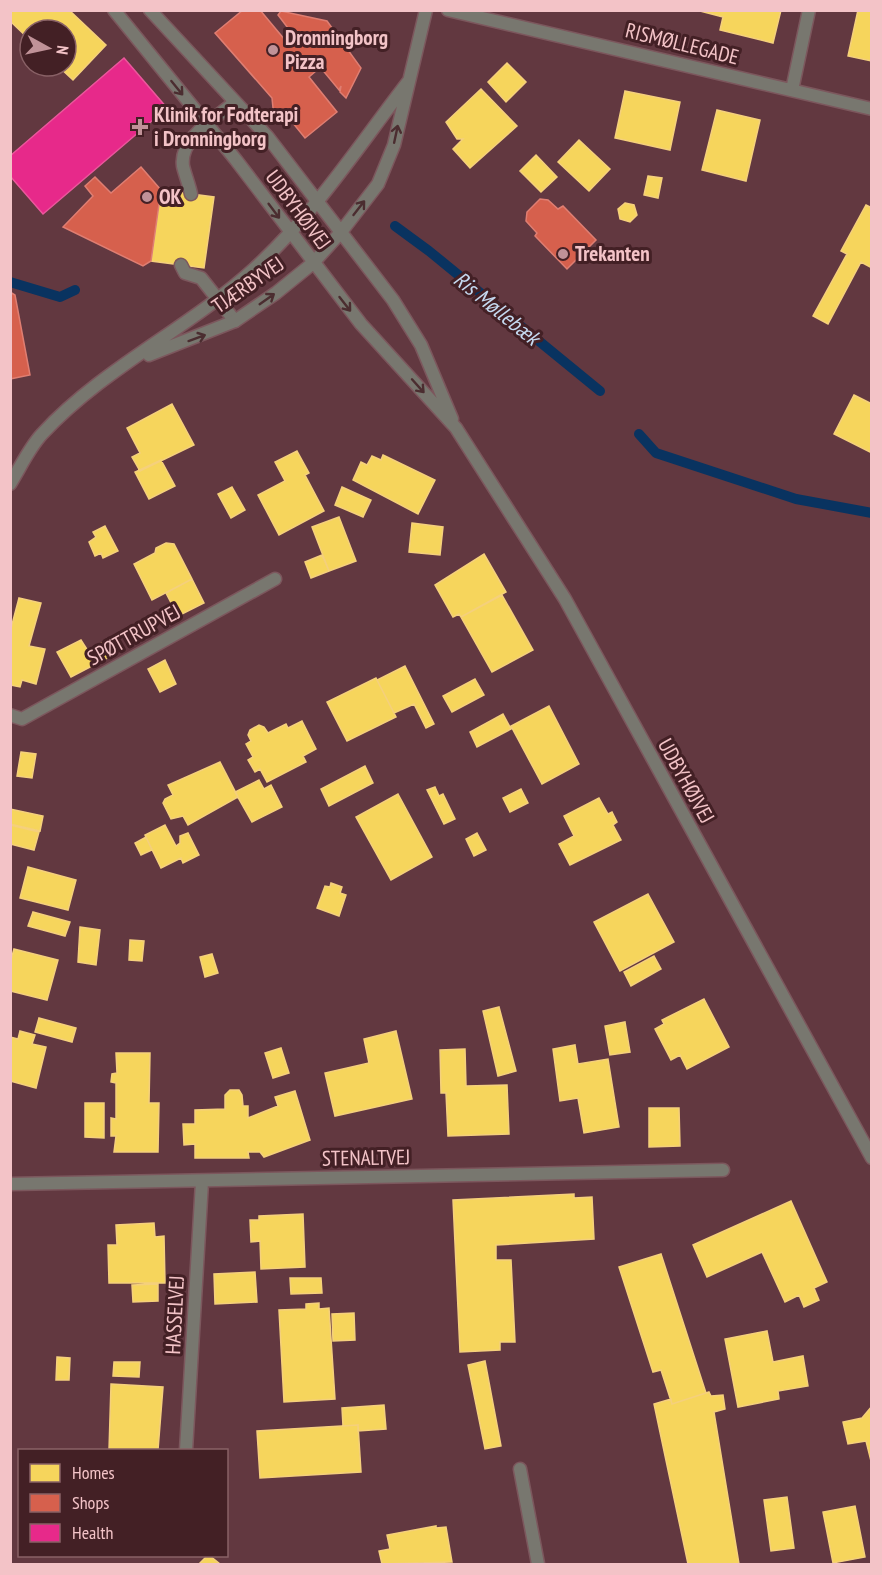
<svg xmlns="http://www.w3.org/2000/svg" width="882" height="1575" font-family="'PT Sans Narrow',sans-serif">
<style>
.homes{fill:#f6d55c;stroke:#f5d07c;stroke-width:1.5}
.shops{fill:#d6604d;stroke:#df7e72;stroke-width:1.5}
.health{fill:#e7298a;stroke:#eb579c;stroke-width:1.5}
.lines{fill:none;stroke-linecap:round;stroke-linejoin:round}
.stream{stroke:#093360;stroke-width:10}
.service-casing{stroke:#7c575d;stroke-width:15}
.minor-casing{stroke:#7c575d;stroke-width:15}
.tertiary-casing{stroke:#7c575d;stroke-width:15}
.service{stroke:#78776f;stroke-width:12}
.minor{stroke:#78776f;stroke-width:12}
.tertiary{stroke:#78776f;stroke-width:12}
.oneway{stroke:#4b2d30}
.poi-dot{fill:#c09298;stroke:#432025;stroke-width:2}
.labels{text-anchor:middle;stroke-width:6;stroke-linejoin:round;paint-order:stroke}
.poi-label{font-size:21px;font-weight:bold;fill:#f3c3c7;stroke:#432025;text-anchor:start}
.street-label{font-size:21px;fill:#f3c3c7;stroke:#432025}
.water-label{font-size:22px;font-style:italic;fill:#c4d8ef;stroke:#432025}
</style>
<rect width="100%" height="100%" fill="#623840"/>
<path class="homes" d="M10 10H69L106 45 73 80 58 66H66V30H30V40L10 21Z
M781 10 773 43 720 30 723 17 700 11Z
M858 10H872V61L848 56Z
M507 63 526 82 506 102 488 82Z
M481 89 517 126 470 168 453 149 463 139H457L446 122Z
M625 91 680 102 670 150 615 138Z
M717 110 760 120 746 181 702 170Z
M579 140 610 169 589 191 558 162Z
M536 155 557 177 541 192 520 171Z
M648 176 662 178 658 198 644 195Z
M161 190 214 197 204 268 151 261Z
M625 203 634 205 637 215 630 222 620 219 618 209Z
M866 205 872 208V268L861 262 828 324 813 316 847 254 841 251Z
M854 395 872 404V453L834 434Z
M172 404 194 445 140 471 132 457 140 453 127 428Z
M297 451 309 473 305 475 324 511 279 535 258 495 285 481 275 462Z
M383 455 435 480 418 514 353 480 361 462 367 465 372 456 381 460Z
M161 460 175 486 149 499 135 472Z
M232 487 245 510 231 518 218 494Z
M342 487 371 500 363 517 335 505Z
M339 517 356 561 329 571 312 527Z
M412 523 443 527 440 555 409 552Z
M105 526 118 551 103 558 101 553 95 556 89 542 96 537 93 532Z
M166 543 174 544 192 579 152 600 134 564 155 553 156 548Z
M484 554 506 592 461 617 459 614 453 617 435 585Z
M322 555 329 571 311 578 305 562Z
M192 579 204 603 178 616 166 593Z
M502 595 533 650 492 672 461 617Z
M19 598 41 603 29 646 45 649 36 684 22 680 20 687 10 685V632Z
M109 639 117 653 71 677 57 652 81 640 88 651Z
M165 660 176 684 160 692 148 669Z
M405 666 434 724 426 728 414 704 394 713 377 680Z
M376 678 396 717 347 741 327 702Z
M475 679 484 695 452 712 443 696Z
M549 706 579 764 542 784 511 726Z
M503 714 511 729 477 747 470 732Z
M302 721 316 749 303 756 306 762 267 782 260 769 255 772 248 760 253 757 246 744 251 741 248 735 250 730 259 725 264 727 268 733 286 724 288 728Z
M21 752 36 754 32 778 17 776Z
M220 762 238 797 188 825 183 816 171 819 163 803 165 799 173 795 168 785Z
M365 766 373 783 329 806 321 789Z
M259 780 264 789 271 785 282 807 252 822 235 792Z
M435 787 439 796 443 794 455 819 444 824 427 790Z
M521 789 528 803 510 812 503 798Z
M398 794 432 857 391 880 356 817Z
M599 798 608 814 612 812 617 822 613 825 621 840 570 865 559 844 574 836 564 816Z
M10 809 43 816 40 831 10 824Z
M10 825 39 832 34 850 10 844Z
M165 825 176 846 180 843V836L188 833 199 855 183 863 181 858 161 868 145 835Z
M477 833 486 850 474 856 466 839Z
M146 837 152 850 141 855 135 843Z
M28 867 76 880 68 910 20 898Z
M331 883 342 887 340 893 346 895 339 916 317 908 325 886 330 887Z
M648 894 674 942 620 971 594 922Z
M33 912 70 922 65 936 28 926Z
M80 927 100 930 96 965 78 962Z
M130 940 144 941 142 961 129 960Z
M14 949 58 960 47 1000 10 991V963Z
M212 954 218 973 205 977 200 957Z
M654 956 661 969 631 986 624 972Z
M704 999 729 1047 687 1069 680 1055 671 1060 655 1029 664 1024 662 1020Z
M499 1007 516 1071 498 1076 483 1011Z
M39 1018 76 1028 72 1042 35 1032Z
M625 1022 630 1052 610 1055 605 1026Z
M20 1031 35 1035 32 1044 46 1047 36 1088 10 1081V1037L18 1039Z
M396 1031 412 1099 335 1116 325 1073 369 1063 364 1039Z
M575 1045 578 1064 608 1059 619 1127 584 1133 578 1098 560 1101 553 1049Z
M281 1048 289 1073 273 1078 265 1053Z
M465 1049 466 1086 507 1085 509 1134 448 1136 446 1093H441L440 1050Z
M116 1053H150L149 1103H159L158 1152H114L116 1136H111V1118L116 1119V1083L111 1082 112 1074 117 1073Z
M230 1090H239L242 1095 243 1106H248V1118L278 1106 275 1097 295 1091 310 1140 264 1157 260 1152H248L249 1158H195V1144L184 1145 183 1124H195V1110L225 1109V1095Z
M85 1103H104V1138L85 1137Z
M649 1108H679L680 1146 649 1147Z
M574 1194V1198L592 1197 594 1239 496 1245V1260H511L515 1342H500V1350L460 1352 453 1200Z
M791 1201 827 1282 814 1288 819 1300 804 1307 799 1295 785 1302 762 1252 707 1277 693 1245Z
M303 1214 305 1267 261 1269 260 1241 251 1242 250 1220H259V1216Z
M154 1223 155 1237 164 1236 165 1283H109L108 1245H117L116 1225Z
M661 1254 706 1393 672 1404 661 1370 653 1372 619 1267Z
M255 1272 257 1302 215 1304 214 1274Z
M290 1278H321L322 1293 291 1294Z
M158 1284V1301L133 1302 132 1285Z
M319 1303V1309L329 1308 335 1399 284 1402 279 1310 306 1309V1304Z
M354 1313 355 1340 333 1341 332 1314Z
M767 1331 773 1362 803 1356 808 1386 778 1391 779 1399 738 1407 725 1339Z
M57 1357 70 1358 69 1380H56Z
M485 1361 501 1446 485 1449 468 1365Z
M114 1362H140L139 1377 113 1376Z
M111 1384 163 1387 158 1450H109Z
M709 1392 711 1396 723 1395 725 1409 714 1412 739 1564H688L654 1404 671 1399 672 1404Z
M384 1405 386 1429 358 1431V1425L343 1426 342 1408Z
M872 1406V1465L866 1441 848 1444 843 1422 862 1418Z
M358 1425 361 1472 260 1478 257 1431Z
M787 1497 794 1548 771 1551 764 1500Z
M855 1506 865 1557 833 1563 823 1512Z
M436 1526V1528L446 1527 452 1562 382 1564 379 1551 390 1549 387 1535Z
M207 1556H210L220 1564H199Z"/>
<path class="shops" d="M243 10H260L285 40 294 36 278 15 281 11 327 21 361 68 346 98 340 92 341 86 339 90 311 56 306 59 316 71 309 77 337 112 305 138 288 117H280L273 108 272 98 215 33Z
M141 167 161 190 151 261 143 266 63 227 93 196 85 186 95 177 111 193Z
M540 199 548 200 558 209 563 206 596 240 567 269 535 236 537 233 526 221 527 212Z
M10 292 15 295 30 375 10 379Z"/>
<path class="health" d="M124 58 167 108 43 214 10 176V156Z"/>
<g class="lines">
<path class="stream" d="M395 226 429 251 600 391
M10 282 60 297 75 290
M639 434 656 453 796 499 872 513"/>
<g class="service-casing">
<path id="service" d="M191 194C189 184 185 175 183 166 179 138 216 118 235 102
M181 265 185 273 201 278 235 321
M520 1469 538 1564"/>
</g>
<g class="minor-casing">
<path id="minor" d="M448 10 872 109
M792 90 809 10
M10 715 22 719 275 579
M10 1184 723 1170
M186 1450 202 1182"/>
</g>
<g class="tertiary-casing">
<path id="tertiary" d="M114 10 236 160 361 324 456 428 565 599 872 1158
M150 10 267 136 393 300 421 345 452 419
M149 355 235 321 276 293 313 263 341 232 378 184 394 145 426 10
M10 484C20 468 29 448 42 434 103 368 188 329 254 269 316 212 357 148 408 82"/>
</g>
<use href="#service" class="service"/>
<use href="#minor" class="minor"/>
<use href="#tertiary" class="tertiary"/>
</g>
<defs><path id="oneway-shaft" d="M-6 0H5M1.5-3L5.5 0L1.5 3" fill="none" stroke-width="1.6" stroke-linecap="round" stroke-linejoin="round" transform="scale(1.5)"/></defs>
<g class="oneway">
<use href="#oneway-shaft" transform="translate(177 88) rotate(51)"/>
<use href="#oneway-shaft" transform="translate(396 134) rotate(-78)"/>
<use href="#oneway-shaft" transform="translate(359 208) rotate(-52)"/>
<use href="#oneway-shaft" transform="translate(274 211) rotate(53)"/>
<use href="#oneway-shaft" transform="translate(267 299) rotate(-35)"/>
<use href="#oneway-shaft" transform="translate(345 304) rotate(52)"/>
<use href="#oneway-shaft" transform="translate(197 338) rotate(-20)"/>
<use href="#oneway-shaft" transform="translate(418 386) rotate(48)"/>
</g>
<g class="poi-dot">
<circle cx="273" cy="50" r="6"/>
<path d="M137 118h6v6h6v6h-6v6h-6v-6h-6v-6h6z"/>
<circle cx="147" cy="197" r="6"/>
<circle cx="563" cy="254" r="6"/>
</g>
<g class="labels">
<g class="poi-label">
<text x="285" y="45">Dronningborg<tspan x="285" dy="24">Pizza</tspan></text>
<text x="154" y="122">Klinik for Fodterapi<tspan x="154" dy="24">i Dronningborg</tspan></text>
<text x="159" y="204">OK</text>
<text x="575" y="261">Trekanten</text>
</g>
<g class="street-label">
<text transform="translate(682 44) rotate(14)" y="7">RISMØLLEGADE</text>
<text transform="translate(298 210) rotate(53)" y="7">UDBYHØJVEJ</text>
<text transform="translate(248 285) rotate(-35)" y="7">TJÆRBYVEJ</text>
<text transform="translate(134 635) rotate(-29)" y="7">SPØTTRUPVEJ</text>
<text transform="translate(686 781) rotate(61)" y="7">UDBYHØJVEJ</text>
<text transform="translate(366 1158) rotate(-1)" y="7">STENALTVEJ</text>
<text transform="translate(175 1315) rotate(-87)" y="7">HASSELVEJ</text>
</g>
<g class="water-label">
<text transform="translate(497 308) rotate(39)" y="8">Ris Møllebæk</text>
</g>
</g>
<rect width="882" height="1575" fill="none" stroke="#f3c3c7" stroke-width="24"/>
<rect x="18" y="1449" width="210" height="108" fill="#432025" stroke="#896166" stroke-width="1.5"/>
<rect x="30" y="1464" width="30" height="18" fill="#f6d55c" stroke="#896166" stroke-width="1.5"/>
<text x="72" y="1479" font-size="18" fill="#f3c3c7">Homes</text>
<rect x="30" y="1494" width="30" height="18" fill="#d6604d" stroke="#896166" stroke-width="1.5"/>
<text x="72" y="1509" font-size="18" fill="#f3c3c7">Shops</text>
<rect x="30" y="1524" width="30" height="18" fill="#e7298a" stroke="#896166" stroke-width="1.5"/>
<text x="72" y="1539" font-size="18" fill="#f3c3c7">Health</text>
<g transform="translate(48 48) rotate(98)"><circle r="28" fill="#432025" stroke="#896166" stroke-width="1.5"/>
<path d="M0-4.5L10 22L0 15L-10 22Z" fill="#c09298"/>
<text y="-9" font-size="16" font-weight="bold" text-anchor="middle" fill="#f3c3c7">N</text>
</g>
</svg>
